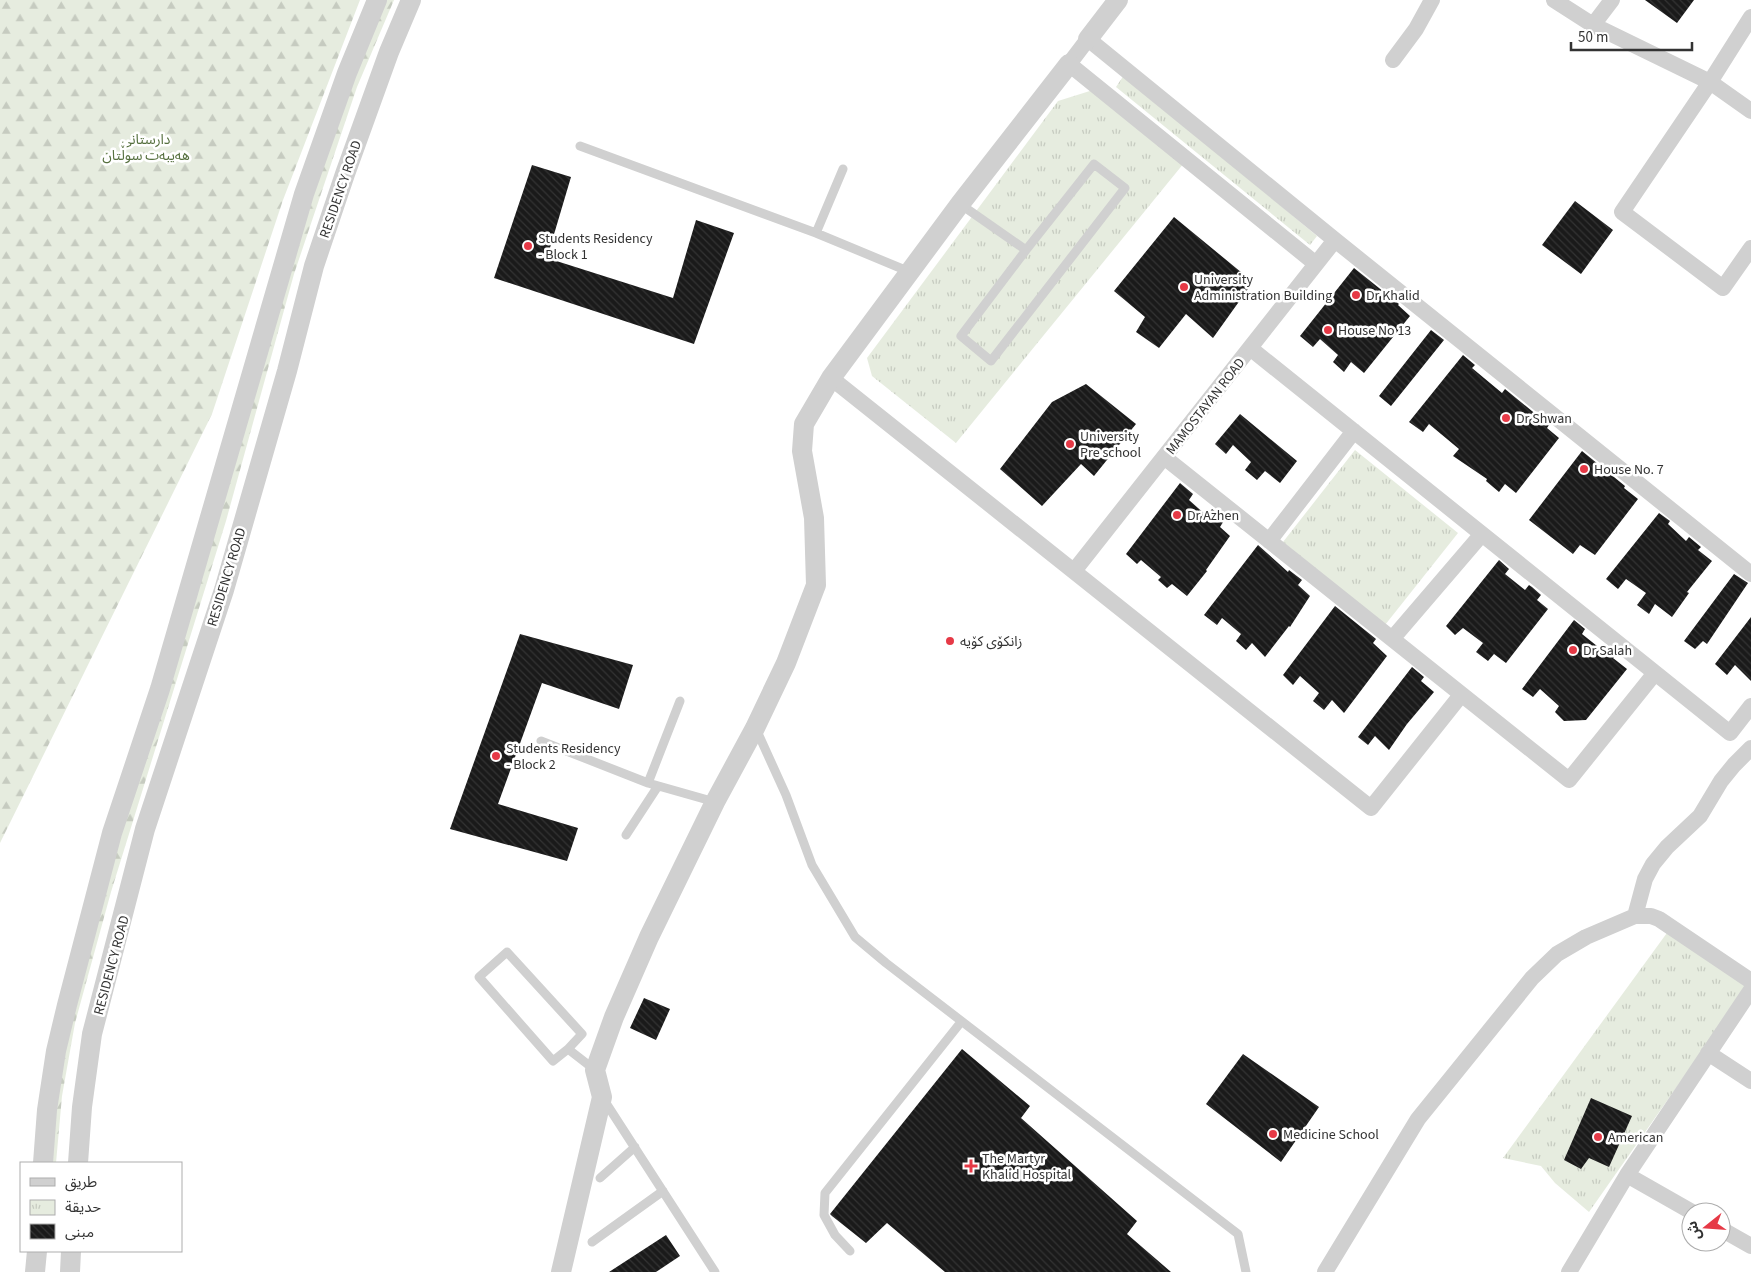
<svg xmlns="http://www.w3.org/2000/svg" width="1751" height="1272" font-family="'Source Sans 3','Noto Sans Arabic',sans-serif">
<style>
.forest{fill:url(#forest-firs)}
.park{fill:url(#park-tufts)}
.building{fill:url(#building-back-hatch)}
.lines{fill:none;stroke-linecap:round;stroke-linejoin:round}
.service{stroke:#d0d0d0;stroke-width:9}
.minor{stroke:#d0d0d0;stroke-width:16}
.tertiary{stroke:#d0d0d0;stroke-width:20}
.poi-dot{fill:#e63946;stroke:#fff;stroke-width:2}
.labels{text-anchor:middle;stroke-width:5;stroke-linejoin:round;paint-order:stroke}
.park-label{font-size:14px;fill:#56703f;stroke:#fff}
.street-label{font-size:14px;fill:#333;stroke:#fff}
.poi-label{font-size:14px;fill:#333;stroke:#fff;text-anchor:start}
</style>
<defs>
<pattern id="forest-firs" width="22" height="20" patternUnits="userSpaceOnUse" patternTransform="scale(1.25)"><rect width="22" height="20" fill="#e6ecdf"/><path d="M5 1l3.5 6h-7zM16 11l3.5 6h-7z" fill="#c6cbc0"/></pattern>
<pattern id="park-tufts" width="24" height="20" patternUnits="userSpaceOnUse" patternTransform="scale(1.25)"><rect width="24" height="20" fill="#e6ecdf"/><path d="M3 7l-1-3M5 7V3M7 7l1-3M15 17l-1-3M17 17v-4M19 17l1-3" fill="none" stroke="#c6cbc0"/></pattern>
<pattern id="building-back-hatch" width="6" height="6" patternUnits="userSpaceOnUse" patternTransform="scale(1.25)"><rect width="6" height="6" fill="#1a1a1a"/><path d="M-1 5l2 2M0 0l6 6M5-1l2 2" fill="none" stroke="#333"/></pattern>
</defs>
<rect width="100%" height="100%" fill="#fff"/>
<path class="forest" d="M0 0H360L283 200 212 414 0 843Z
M381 0H394L357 87 294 274 226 521 111 892 75 1023 62 1096 56 1163H42L60 1036 267 323Z"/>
<path class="park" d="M1124 75 1317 236 1310 245 1116 87Z
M1093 90 1184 163 956 443 872 376 867 358 1058 101Z
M1355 450 1458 533 1385 625 1283 542Z
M1672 926 1751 981 1589 1212 1555 1183 1541 1166 1503 1158Z"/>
<path class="building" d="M1645 0H1694L1677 23Z
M532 165 571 177 547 258 673 298 696 220 734 233 694 344 494 278Z
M1575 201 1613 230 1581 274 1542 245Z
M1174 217 1253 282 1213 338 1186 314 1159 348 1136 332 1145 317 1114 291Z
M1354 268 1399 304 1398 305 1410 316 1364 373 1351 362 1344 372 1333 362 1338 355 1320 339 1313 347 1300 336Z
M1431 330 1444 340 1391 406 1379 396Z
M1463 355 1475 365 1472 368 1502 393 1505 389 1549 425 1547 428 1559 438 1516 493 1505 484 1499 492 1486 481 1487 479 1453 456 1459 449 1429 424 1423 432 1409 422Z
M1086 384 1136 424 1094 476 1081 464 1042 506 1000 469 1052 402Z
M1240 414 1297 461 1280 483 1265 471 1257 480 1245 470 1251 462 1233 445 1226 454 1215 444Z
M1582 451 1625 486 1624 488 1638 499 1595 555 1580 545 1573 554 1529 520Z
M1180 483 1193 494 1189 500 1207 516 1212 509 1225 519 1220 527 1230 536 1206 570 1207 571 1187 596 1172 584 1167 588 1158 580 1161 577 1141 560 1137 564 1126 554Z
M1659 513 1670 521 1668 524 1686 541 1689 537 1701 547 1698 550 1712 561 1687 592 1689 593 1672 617 1655 604 1649 614 1637 605 1646 593 1626 579 1618 589 1606 579Z
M1258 545 1288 572 1289 570 1302 580 1298 585 1310 596 1290 627 1289 626 1265 657 1252 643 1246 650 1236 641 1241 634 1222 618 1217 625 1204 615Z
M1499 560 1509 569 1505 574 1525 590 1529 585 1532 587 1541 595 1537 600 1548 609 1506 663 1494 654 1488 661 1476 652 1483 643 1463 628 1455 635 1446 626Z
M1734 574 1748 583 1707 644 1703 641 1695 649 1684 641Z
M1335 606 1376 639 1373 643 1387 656 1344 713 1332 700 1324 710 1313 701 1319 693 1300 676 1293 685 1283 675Z
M1751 617V681L1735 665 1727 675 1715 664Z
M1574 620 1585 629 1582 634 1602 650 1605 646 1616 655 1613 658 1627 669 1586 720 1564 721 1555 712 1559 706 1540 689 1533 697 1522 689Z
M520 634 633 665 619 709 542 683 498 804 578 828 567 861 450 829Z
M1412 667 1424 677 1421 681 1434 692 1407 724 1389 750 1375 736 1368 745 1358 737Z
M644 998 670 1009 656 1040 630 1028Z
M962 1049 1030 1106 1021 1118 1137 1221 1127 1234 1171 1272H945L887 1223 866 1243 832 1216 830 1214Z
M1243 1054 1319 1107 1281 1162 1206 1104Z
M1591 1098 1632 1116 1609 1167 1589 1158 1581 1169 1564 1160Z
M666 1235 680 1256 656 1272H609Z"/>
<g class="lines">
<path class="service" d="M580 146 816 233 910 272
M960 204 1026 250 961 336 991 361 1125 188 1094 164 1026 250
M816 233 843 169
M756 729 786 795 812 865 855 937 886 963 1238 1234 1246 1272
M541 741 648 783 715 802
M648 783 680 701
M626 835 658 786
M568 1049 553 1061 479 977 507 952 582 1034 568 1049 595 1070
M604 1100 715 1272
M600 1178 635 1147
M592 1242 663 1191
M850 1251 835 1235 824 1215 825 1193 961 1022"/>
<path class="minor" d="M1554 0 1593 25 1710 82 1751 111
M1751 17 1710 82 1622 212 1723 288 1751 248
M1593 25 1612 0
M1393 60 1416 29 1432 0
M1316 264 1069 64 1088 39 1335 240 1751 574
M1250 348 1730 733 1751 706
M831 378 1371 808 1461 695
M1164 457 1569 780 1655 673
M1269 541 1354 431
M1074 571 1335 240
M1392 639 1482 534
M1635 916 1645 879 1653 864 1667 847 1700 816 1721 781 1734 765 1751 748
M1708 1053 1751 1081
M1627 1175 1692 1212
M1721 1229 1751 1246
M1325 1272 1418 1119 1532 978 1557 954 1586 937 1635 916H1651L1659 919 1751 981
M1569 1272 1627 1175 1751 990"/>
<path class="tertiary" d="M1088 39 1118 0
M43 1163 47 1110 56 1051 67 1005 112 833 160 689 304 194 347 73 377 0
M78 1163 82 1107 92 1034 145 829 224 590 287 371 314 266 345 174 389 52 411 0
M35 1272 37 1251
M70 1272 71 1251
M561 1272 602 1097 595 1070 614 1017 649 937 715 802 755 728 786 663 816 585 814 518 802 451 804 424 831 378 960 204 1069 64"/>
</g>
<g class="poi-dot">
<circle cx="528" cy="246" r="5"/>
<circle cx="1184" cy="287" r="5"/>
<circle cx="1356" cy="295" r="5"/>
<circle cx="1328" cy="330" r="5"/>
<circle cx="1506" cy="418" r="5"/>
<circle cx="1070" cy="444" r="5"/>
<circle cx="1584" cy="469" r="5"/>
<circle cx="1177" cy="515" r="5"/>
<circle cx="950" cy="641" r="5"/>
<circle cx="1573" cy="650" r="5"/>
<circle cx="496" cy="756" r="5"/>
<circle cx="1273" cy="1134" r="5"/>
<circle cx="1598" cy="1137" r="5"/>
<path d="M968.5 1158.5h5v5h5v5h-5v5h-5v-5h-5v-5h5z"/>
</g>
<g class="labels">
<g class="park-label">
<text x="146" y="144">دارستانی<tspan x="146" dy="16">هەیبەت سوڵتان</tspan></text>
</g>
<g class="street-label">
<text transform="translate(340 189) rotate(-71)" y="5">RESIDENCY ROAD</text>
<text transform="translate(1205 406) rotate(-52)" y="5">MAMOSTAYAN ROAD</text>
<text transform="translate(226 577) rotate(-73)" y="5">RESIDENCY ROAD</text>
<text transform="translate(111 965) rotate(-75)" y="5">RESIDENCY ROAD</text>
</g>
<g class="poi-label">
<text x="538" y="243">Students Residency<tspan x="538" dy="16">- Block 1</tspan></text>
<text x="1194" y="284">University<tspan x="1194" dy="16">Administration Building</tspan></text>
<text x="1366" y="300">Dr Khalid</text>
<text x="1338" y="335">House No 13</text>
<text x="1516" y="423">Dr Shwan</text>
<text x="1080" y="441">University<tspan x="1080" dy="16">Pre school</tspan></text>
<text x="1594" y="474">House No. 7</text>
<text x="1187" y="520">Dr Azhen</text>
<text x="960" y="646">زانکۆی کۆیە</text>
<text x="1583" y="655">Dr Salah</text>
<text x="506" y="753">Students Residency<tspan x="506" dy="16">- Block 2</tspan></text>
<text x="1283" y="1139">Medicine School</text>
<text x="1608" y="1142">American</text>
<text x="982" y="1163">The Martyr<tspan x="982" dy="16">Khalid Hospital</tspan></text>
</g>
</g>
<rect x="20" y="1162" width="162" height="90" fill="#ffffff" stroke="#adadad"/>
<rect x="30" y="1178" width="25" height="8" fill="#d0d0d0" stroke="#adadad"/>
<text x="65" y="1187" font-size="15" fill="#333333">طريق</text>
<rect x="30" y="1200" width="25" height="15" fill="url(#park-tufts)" stroke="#adadad"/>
<text x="65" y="1212" font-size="15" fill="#333333">حديقة</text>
<rect x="30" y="1224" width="25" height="15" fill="url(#building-back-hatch)" stroke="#adadad"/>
<text x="65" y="1237" font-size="15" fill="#333333">مبنى</text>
<g transform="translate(1706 1227) rotate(253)"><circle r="24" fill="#ffffff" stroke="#adadad"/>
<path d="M0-4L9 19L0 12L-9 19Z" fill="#e63946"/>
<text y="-8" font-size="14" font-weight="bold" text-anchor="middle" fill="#333333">ش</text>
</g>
<path d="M1571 42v8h121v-8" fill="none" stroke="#333333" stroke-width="2.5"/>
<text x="1578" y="42" font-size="15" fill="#333333" stroke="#ffffff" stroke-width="4" paint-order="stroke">50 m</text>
</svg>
